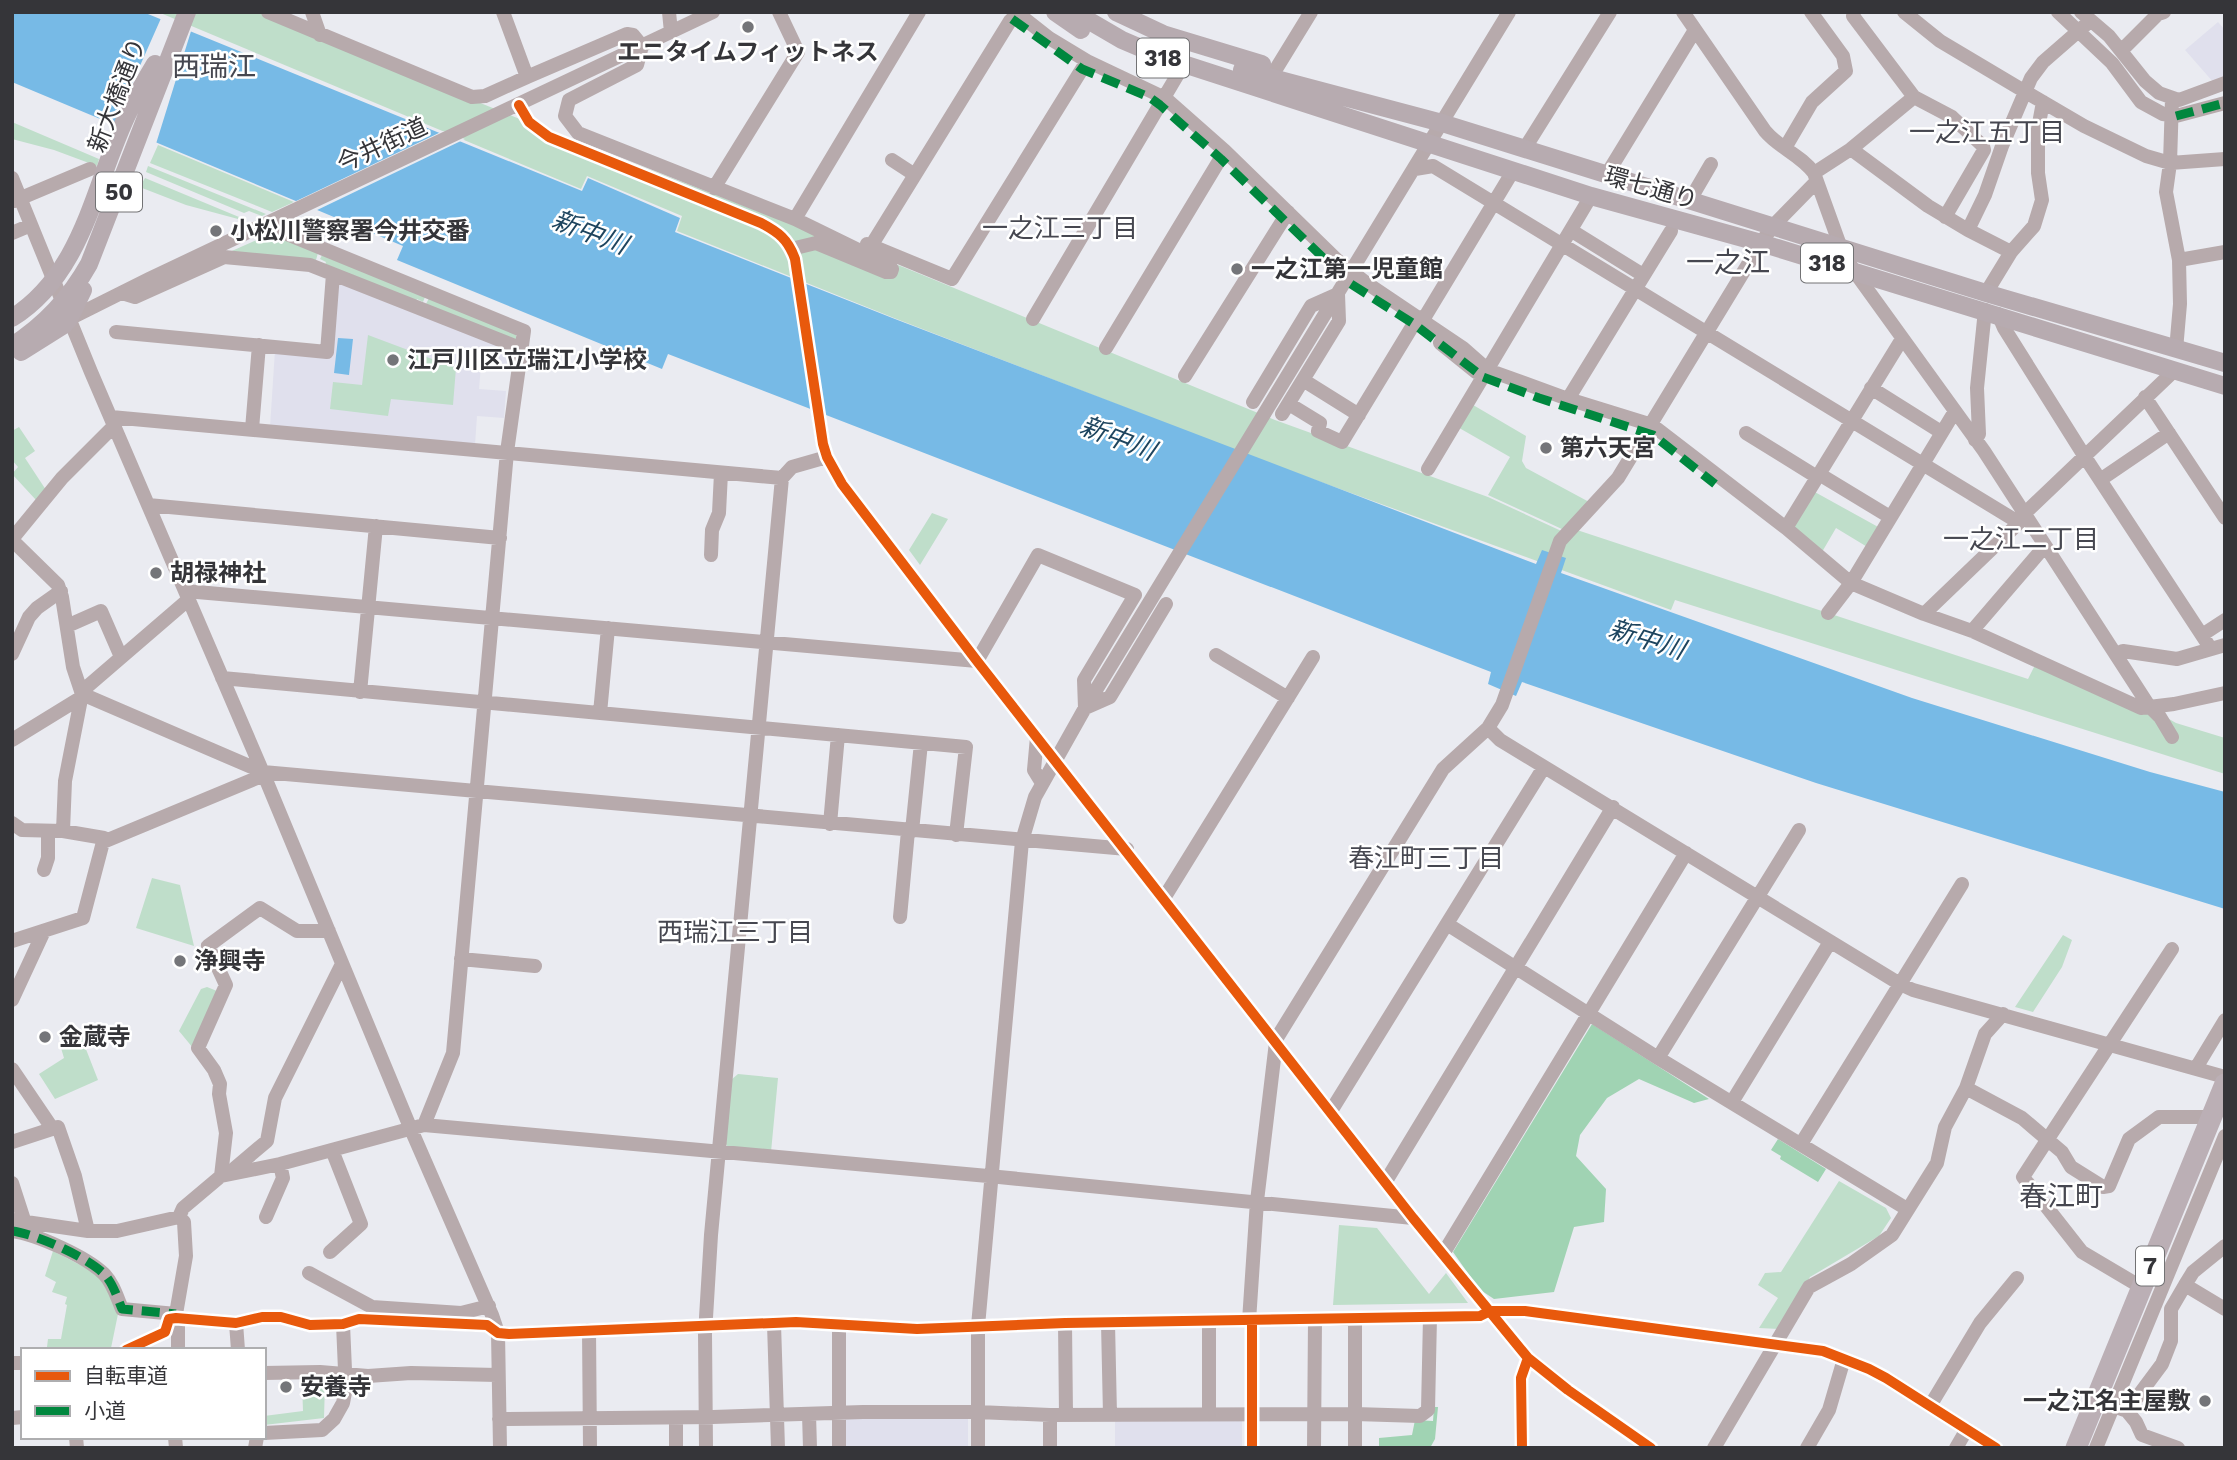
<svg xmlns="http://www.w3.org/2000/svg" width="2237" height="1460" font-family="'Work Sans','Noto Sans JP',sans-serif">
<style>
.built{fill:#e0e0ed}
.green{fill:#bfdeca}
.forest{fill:#a0d3b3}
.water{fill:#77bae6}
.pier{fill:#eaebf1}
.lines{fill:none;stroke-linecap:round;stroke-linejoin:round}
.minor{stroke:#b7aaac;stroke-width:14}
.major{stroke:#b7abb0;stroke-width:18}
.highway{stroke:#bbafb5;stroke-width:21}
.quiet{stroke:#00873e;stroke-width:9;stroke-dasharray:18 9;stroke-linecap:butt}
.cycleway-casing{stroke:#fff;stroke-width:15}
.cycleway{stroke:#e8590c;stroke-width:10}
.poi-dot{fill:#747579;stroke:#fff;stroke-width:2.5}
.labels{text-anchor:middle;stroke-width:5;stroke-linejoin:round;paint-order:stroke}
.shield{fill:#fff;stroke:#727274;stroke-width:2}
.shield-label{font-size:23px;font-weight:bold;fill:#353539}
.poi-label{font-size:24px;font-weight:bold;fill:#353539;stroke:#fff;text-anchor:start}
.street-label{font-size:24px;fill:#353539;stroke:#fff}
.neighbourhood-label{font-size:26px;fill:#464750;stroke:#fff}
.water-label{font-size:26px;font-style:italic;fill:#1e455f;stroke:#fff}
.quarter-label{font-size:28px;fill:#464750;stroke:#fff}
</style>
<rect width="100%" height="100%" fill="#eaebf1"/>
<path class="built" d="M2218 22 2225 30V75L2214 83 2185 50Z
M335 280 514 348 511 366 481 365 479 389 506 391 504 418 477 416 475 445 270 427 275 350 329 355Z
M845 1418 968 1419V1448H845Z
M1115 1421H1242V1448H1115Z"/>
<path class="green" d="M158 12H256L542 128 903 267 1275 420 1488 497 1570 535 1577 530 2028 679 2035 665 2155 711 2176 723 2225 738V774L1675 600 1671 610 1258 459 894 318 677 231 682 216 587 176 581 189Z
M12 122 99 159 97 166 54 150 12 139Z
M158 145 294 202 272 212 150 163Z
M148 166 266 214 262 216 249 211 244 213 146 172Z
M145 178 239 217 238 219 186 205 137 186 142 183Z
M259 239 288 241 318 253 316 260 225 254Z
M322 255 425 297 423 302 417 299 415 302 325 265 326 262 320 259Z
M429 298 516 334V340L425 306Z
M368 335 456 368 453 405 391 399 388 416 330 409 333 382 362 385Z
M1468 402 1526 436 1522 461 1526 468 1591 503 1564 530 1488 495 1510 457 1454 425Z
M19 427 35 451 25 458 46 490 36 500 12 474 18 467 12 460V431Z
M1813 491 1880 528 1869 548 1836 528 1822 552 1790 527Z
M932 513 948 519 920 565 909 550Z
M152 878 180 885 194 946 136 928Z
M2063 935 2072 940 2062 967 2033 1012 2015 1007Z
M207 987 217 991 193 1048 179 1031 201 989Z
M82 1039 98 1080 55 1099 39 1074 64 1058 61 1048Z
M738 1074 778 1078 771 1152 728 1147 726 1144 731 1080Z
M1839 1181 1886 1208 1891 1218 1879 1236 1810 1277 1779 1329 1759 1328 1778 1298 1758 1285 1765 1273 1781 1272Z
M1339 1225 1377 1228 1429 1294 1446 1273 1468 1303 1333 1305Z
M53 1251 88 1269 108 1285 118 1314 111 1348 108 1350H26L47 1347 48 1339H61L67 1305 65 1304 67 1297 52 1292 56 1282 45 1276Z
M302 1383H325L324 1418 264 1425V1416L303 1411Z"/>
<path class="forest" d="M1592 1024 1709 1099 1694 1103 1639 1079 1607 1098 1580 1135 1576 1156 1606 1189 1604 1222 1574 1227 1554 1292 1494 1299 1479 1289 1453 1252Z
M1778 1139 1826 1169 1818 1182 1780 1159 1781 1156 1771 1150Z
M1434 1407H1438L1435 1439 1430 1448H1379V1438L1412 1435 1415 1420 1433 1421Z"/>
<path class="water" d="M12 12H143L582 191 588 178 680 218 675 232 895 319 1536 564 1542 550 1566 558 1561 573 1912 698 2150 772 2225 792V909L1816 783 1522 682 1516 696 1488 684 1491 672 668 354 662 369 397 260 403 246 12 82Z
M338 338 353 339 349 375 334 373Z"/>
<path class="pier" d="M162 16 192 28 155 147 112 129Z
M443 131 465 139 313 212 292 203Z"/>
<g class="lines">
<path class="minor" d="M268 12 472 97 485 96 527 77
M312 12 320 35
M503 12 527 77 627 34 633 35 642 46 637 65 569 100 565 116 578 133 795 219 885 263 892 269 891 272H886L816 243 791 249
M669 12 671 32
M1016 12 1049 38 1087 61 1165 98 1225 151 1337 260 1365 282 1463 348 1488 370 1568 399 1652 425 1786 528 1851 583 1924 614 1972 631 2141 708 2174 704 2225 693
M1683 12 1765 131C1779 148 1801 155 1814 173L1841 248 1854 271 1984 451 2149 706 2160 717 2172 737
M1854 12 1853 16 1914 97 1952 117 1983 146 1984 150 1945 217
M1904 12 1940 41 2024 91 2084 126 2146 156 2170 163 2225 159
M2058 12 2112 63 2141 102 2163 114 2176 116 2225 103
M2081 12 2109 36 2145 81 2159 93 2179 100 2225 83
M2122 50 2158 14 2164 12
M1276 69 1311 12
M2172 99 2170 163 2166 192 2179 260 2180 304 2176 350
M519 105 529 122 549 137 761 223C778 232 788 239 795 259L823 444 827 457 842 484 977 661 1413 1218 1528 1358 1568 1390 1651 1448
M1525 148 1610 12
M1785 148 1812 102 1846 71 1843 56 1811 12
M1851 149 1914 97
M892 160 915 175
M1415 169 1433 166 2018 522
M1814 173 1851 149 1928 206 1968 230 2011 252
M1607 174 1695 30
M12 178 91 372 264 775 410 1127 492 1315 498 1333 500 1448
M714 188 798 52 779 12
M1690 200 1711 164
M14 201 90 169
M795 219 919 12
M1968 230 1985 195 2002 146 2031 78 2043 62 2090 21
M1572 231 1643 275
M12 233 31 225
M867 244 952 279 1087 61
M871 246 1010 21 1019 12
M2179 260 2225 252
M122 293 135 297 224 257 310 265 520 348
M1986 293 2011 252 2034 226 2042 200 2038 173V129L2043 102
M1998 314 2004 328 2085 457 2211 649
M69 319 149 279 713 12
M1033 319 1178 74
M1423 320 1513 171
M116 332 327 352 333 274
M1440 343 1476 372
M1106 348 1225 151
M1185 376 1288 212
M1303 380 1359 415
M1871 388 1941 432
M2145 397 2225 518
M1568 399 1671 231
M1253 402 1311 306 1338 294 1339 321 1282 414
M1289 404 1320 423 1318 431 1342 442 1418 317
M111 417 782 478
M252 429 259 345
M1746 433 1817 477
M1975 440 1979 434 1977 388 1985 310
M1428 469 1591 196
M1819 474 1890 517
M2100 480 2169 433
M148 505 500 538
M2024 514 2175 370
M1786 528 1902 339
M12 539 62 478 114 426
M12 540 58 585 62 597 73 667 82 694 65 781 63 831
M711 555 712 530 719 513 721 473
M186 591 977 661 1038 555 1135 595 1084 680 1085 708 1110 697 1166 604
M1828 613 1851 583 1955 411
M1924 614 2025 517
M67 626 101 611 121 657
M1972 631 2045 546
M2202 635 2225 620
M12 654 29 617 37 608 61 591
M2116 654 2123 651 2177 659 2225 645
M1216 655 1288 698
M222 678 966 747 956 835
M81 692 189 599
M360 692 376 526
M82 694 263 772 1127 849
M600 713 608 628
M1488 728 1500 740 1900 984 1913 990 2225 1077
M1037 737 1034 770 1042 783
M12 740 82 697
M12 823 22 830 63 831 104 838 103 842
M830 824 838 735
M912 831 921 743
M103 842 264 775
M44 870 48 858V831
M1164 898 1313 657
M900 917 908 831
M1447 924 1658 1058 1907 1209
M12 941 83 918 103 842
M461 959 535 966
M12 1000 44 931
M1275 1041 1443 769 1488 728 1502 705 1560 541 1618 478 1761 243 1772 227 1816 182
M1658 1058 1799 830
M2196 1068 2225 1020
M12 1069 52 1128
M1966 1088 2022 1118 2062 1152 2071 1167 2103 1187 2109 1186 2129 1139 2159 1117H2204
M1732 1102 1830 942
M1331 1111 1544 767
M424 1125 999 1177 1413 1218
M12 1142 58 1127 75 1176 88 1231
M1801 1144 1962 884
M229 1173 267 1141 275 1098 342 964
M221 1176 226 1133 219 1094 220 1084 214 1070 198 1048 226 985 208 946 260 908 297 931H329
M1386 1181 1613 807
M12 1183 24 1220
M179 1217 183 1208 221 1176 280 1164 424 1125 453 1053 507 452 524 331 265 225
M266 1217 283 1178 280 1164
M12 1220 88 1231H117L179 1217 184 1222 186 1256 176 1314 178 1322V1350
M12 1231C36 1234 87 1257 104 1274 113 1283 117 1297 122 1309L176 1314
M330 1252 361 1224 332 1150
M1443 1254 1686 853
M309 1273 372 1307 461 1313 489 1306
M2136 1284 2082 1252 2023 1177 2172 949
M2185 1285 2225 1309
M1209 1321V1414
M1249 1321 1257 1201 1276 1042
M236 1323 238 1350
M1065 1323 1066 1415
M1108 1323 1110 1415
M774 1324 778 1448
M589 1330 590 1448
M126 1350 165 1332 169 1319 176 1318 236 1323 262 1317H281L310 1325 343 1324 359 1319 487 1325 498 1333 509 1334 796 1322 917 1329 1065 1323 1480 1316 1490 1311H1525L1823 1351 1869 1369 1886 1378 1996 1448
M12 1363H23
M264 1373 320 1372 368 1376 411 1373 497 1375
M1930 1406 1980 1323 2017 1278
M2113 1406 2127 1411 2162 1364 2171 1341V1309L2185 1285 2193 1272 2225 1246
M2127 1411 2136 1422 2142 1435 2178 1448
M809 1414 810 1448
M12 1418 23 1417
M676 1418V1448
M499 1419 713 1417 863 1412H978L1050 1415 1355 1414 1420 1416 1428 1410 1430 1317
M264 1433 322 1430 334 1419 343 1403 348 1377 345 1370 343 1324
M76 1437 77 1448
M175 1437 176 1448
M255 1448 257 1437
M706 1448 705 1334 711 1235 782 478 792 467 827 457
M839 1448V1324
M978 1448V1326L1022 841 1035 797 1085 708 1509 12
M1050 1448V1415
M1252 1448V1321
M1314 1448 1315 1319
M1355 1448V1318
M1522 1448 1521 1378 1528 1358
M1714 1448 1809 1287 1851 1264 1892 1235 1937 1163 1945 1127 1966 1088 1985 1034 2003 1014
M1807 1448 1829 1410 1844 1359
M1956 1448 1967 1429
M2096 1448 2225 1136"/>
<path class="major" d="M1055 12 1081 30
M1074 12 1122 40 1162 57 1591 196 1761 243 2225 386
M1116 12 1163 34 1262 64
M1242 70 1442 123 1986 293 2225 363
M12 318C85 272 94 182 129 111 137 95 146 79 155 64
M12 346C45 325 70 298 89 264L187 12
M21 352 64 325 69 319 83 290"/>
<path class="highway" d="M2076 1448 2225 1084"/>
<path class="quiet" d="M1012 19 1082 69 1149 97 1160 105 1221 159 1341 275
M2176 116 2225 103
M1351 284 1414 324 1483 377 1539 398 1653 435 1715 484
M12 1231C36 1234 87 1257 104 1274 113 1283 117 1297 122 1309L176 1314"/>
<g class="cycleway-casing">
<path id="cycleway" d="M519 105 529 122 549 137 761 223C778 232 788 239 795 259L823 444 827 457 842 484 977 661 1413 1218 1528 1358 1568 1390 1651 1448
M126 1350 165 1332 169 1319 176 1318 236 1323 262 1317H281L310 1325 343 1324 359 1319 487 1325 498 1333 509 1334 796 1322 917 1329 1065 1323 1480 1316 1490 1311H1525L1823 1351 1869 1369 1886 1378 1996 1448
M1252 1448V1321
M1522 1448 1521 1378 1528 1358"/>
</g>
<use href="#cycleway" class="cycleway"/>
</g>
<g class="poi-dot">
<circle cx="748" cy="27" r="7"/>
<circle cx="216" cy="231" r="7"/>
<circle cx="1237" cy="269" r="7"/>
<circle cx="393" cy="360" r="7"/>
<circle cx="1546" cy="448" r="7"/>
<circle cx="156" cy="573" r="7"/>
<circle cx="180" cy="961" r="7"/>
<circle cx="45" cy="1037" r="7"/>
<circle cx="286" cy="1387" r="7"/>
<circle cx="2205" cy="1401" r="7"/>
</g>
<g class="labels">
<g class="shield">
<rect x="1137" y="38.5" width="52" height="39" rx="5"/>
<rect x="96" y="172.5" width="46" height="39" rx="5"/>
<rect x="1801" y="243.5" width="52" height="39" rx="5"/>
<rect x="2136" y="1246.5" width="28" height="39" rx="5"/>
</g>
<g class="shield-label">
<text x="1163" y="66">318</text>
<text x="119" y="200">50</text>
<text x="1827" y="271">318</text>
<text x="2150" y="1274">7</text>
</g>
<g class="poi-label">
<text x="748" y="60" text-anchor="middle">エニタイムフィットネス</text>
<text x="230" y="239">小松川警察署今井交番</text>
<text x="1251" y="277">一之江第一児童館</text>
<text x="407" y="368">江戸川区立瑞江小学校</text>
<text x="1560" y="456">第六天宮</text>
<text x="170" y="581">胡禄神社</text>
<text x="194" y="969">浄興寺</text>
<text x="59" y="1045">金蔵寺</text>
<text x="300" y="1395">安養寺</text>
<text x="2191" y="1409" text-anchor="end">一之江名主屋敷</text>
</g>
<g class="street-label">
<text transform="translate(117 95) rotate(-69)" y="8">新大橋通り</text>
<text transform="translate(382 145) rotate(-25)" y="8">今井街道</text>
<text transform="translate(1651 188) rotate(16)" y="8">環七通り</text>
</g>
<g class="neighbourhood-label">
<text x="1987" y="141">一之江五丁目</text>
<text x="1060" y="237">一之江三丁目</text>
<text x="2021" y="548">一之江二丁目</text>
<text x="1426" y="867">春江町三丁目</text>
<text x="735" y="941">西瑞江三丁目</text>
</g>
<g class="water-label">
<text transform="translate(590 232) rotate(21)" y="9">新中川</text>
<text transform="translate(1118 438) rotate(21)" y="9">新中川</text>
<text transform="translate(1647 639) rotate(17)" y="9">新中川</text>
</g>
<g class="quarter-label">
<text x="214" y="76">西瑞江</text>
<text x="1728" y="272">一之江</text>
<text x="2061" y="1206">春江町</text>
</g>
</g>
<rect width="2237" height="1460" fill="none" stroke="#353539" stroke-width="28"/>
<rect x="21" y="1348" width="245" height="91" fill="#ffffff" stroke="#aeaeb0" stroke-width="2"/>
<rect x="35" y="1371" width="35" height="10" fill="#e8590c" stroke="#aeaeb0" stroke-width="2"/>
<text x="84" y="1383" font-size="21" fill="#353539">自転車道</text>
<rect x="35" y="1406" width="35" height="10" fill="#00873e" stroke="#aeaeb0" stroke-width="2"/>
<text x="84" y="1418" font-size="21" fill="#353539">小道</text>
</svg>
